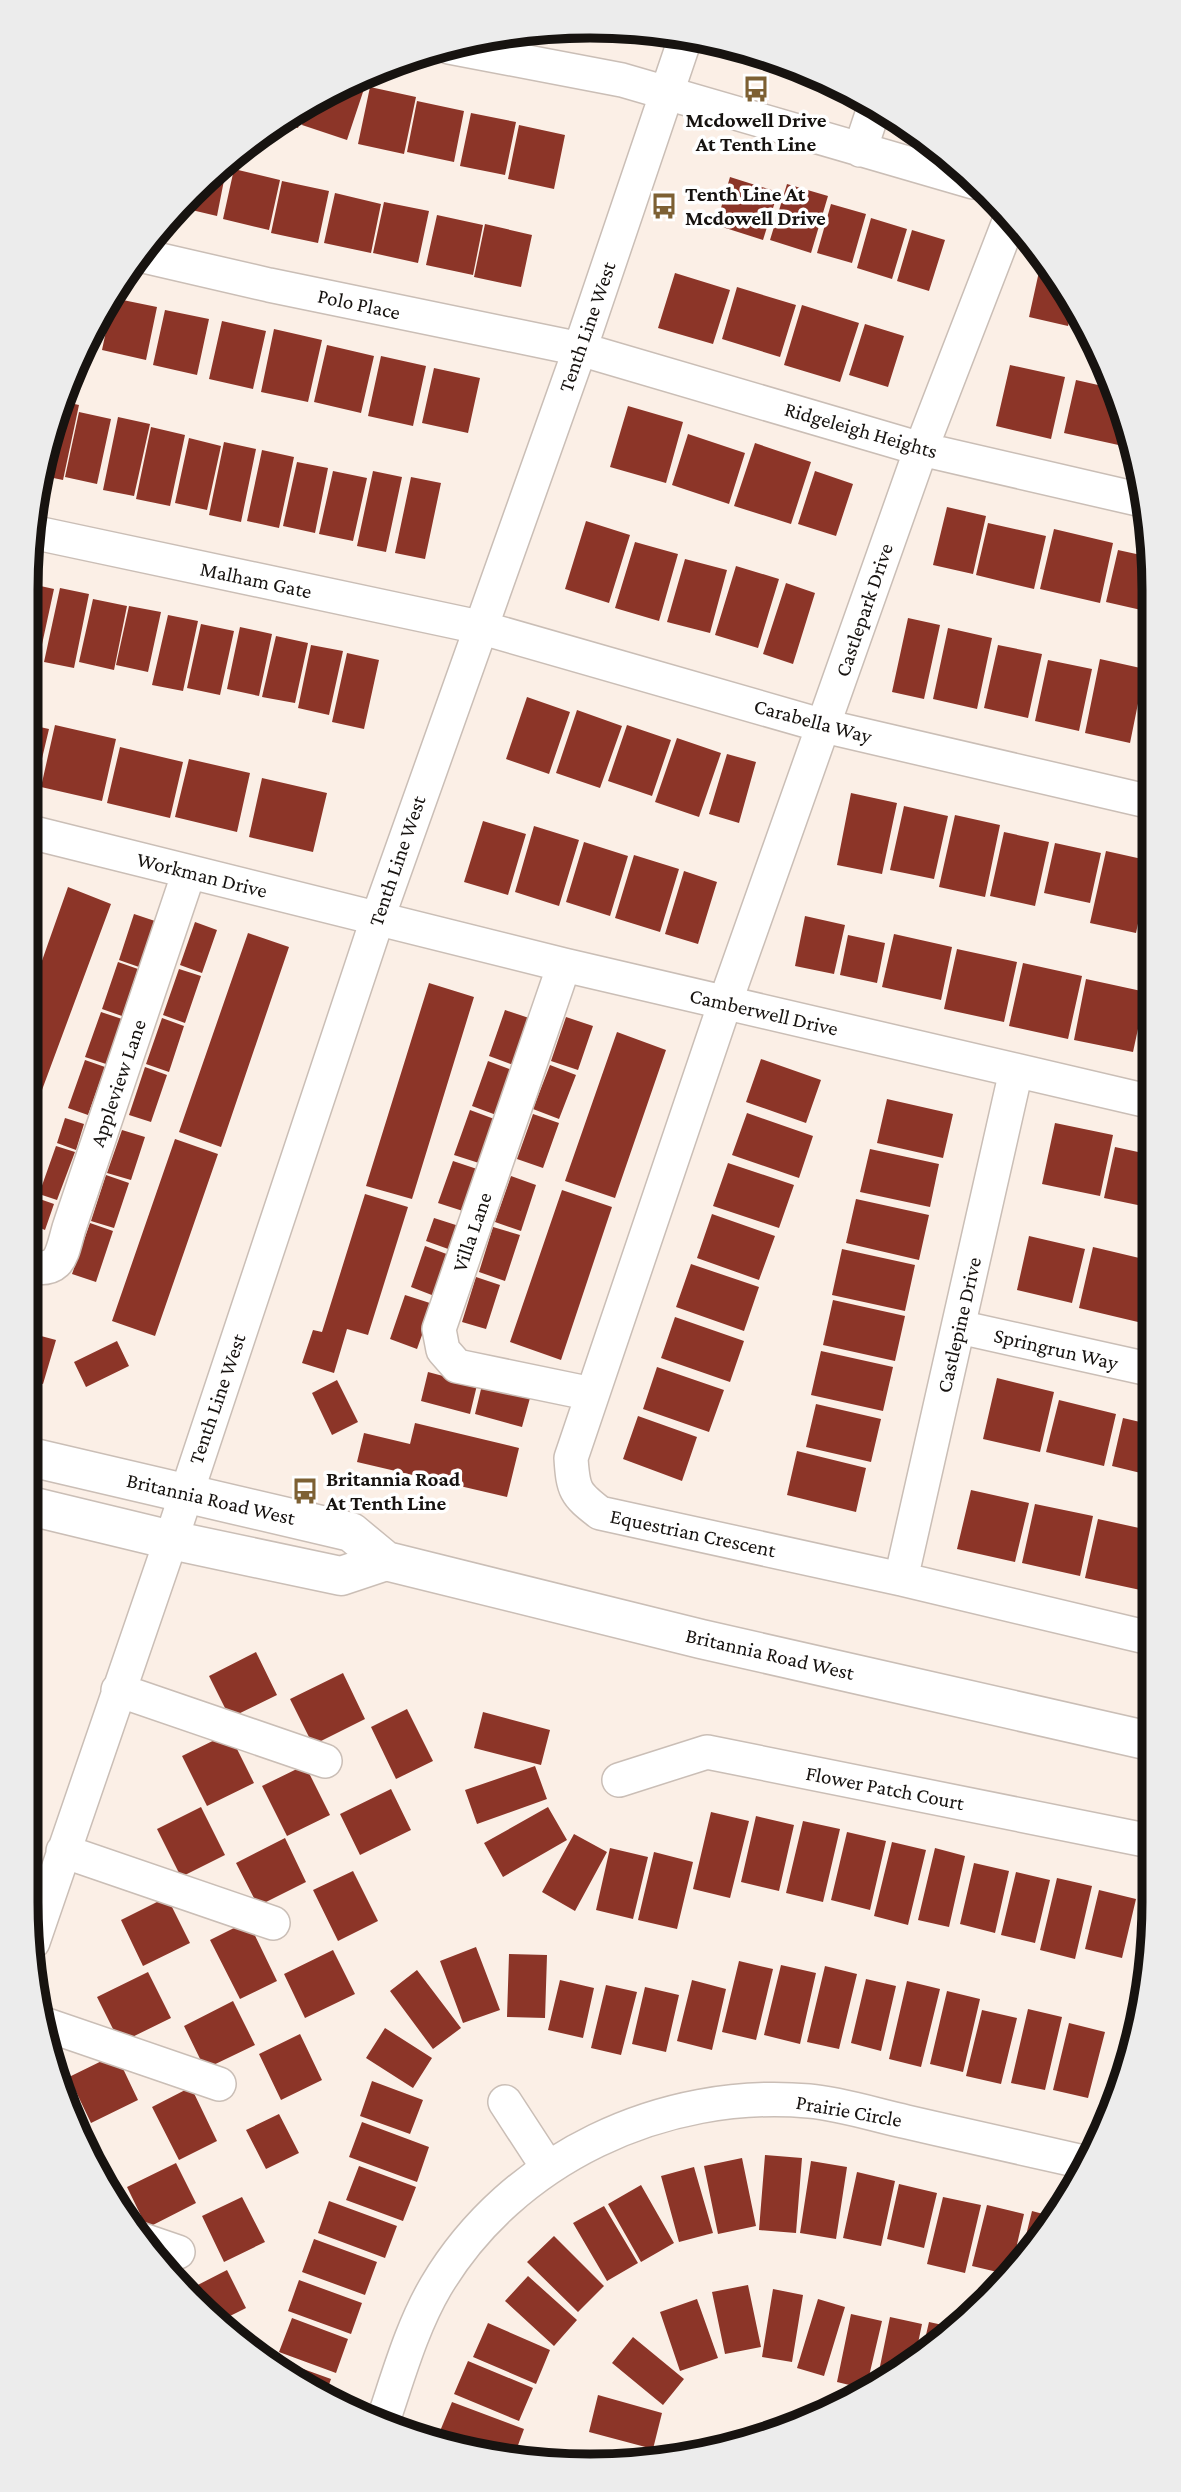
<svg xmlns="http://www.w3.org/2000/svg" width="1181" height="2492" font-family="'Crimson Pro',serif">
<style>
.building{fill:#8c3528}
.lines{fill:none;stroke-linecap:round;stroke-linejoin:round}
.minor-casing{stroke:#cabeb6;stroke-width:36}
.major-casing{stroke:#cabeb6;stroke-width:41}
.minor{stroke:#fff;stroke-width:33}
.major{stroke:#fff;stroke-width:38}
.labels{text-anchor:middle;stroke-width:7;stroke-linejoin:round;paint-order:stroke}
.poi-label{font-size:21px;font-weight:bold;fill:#171310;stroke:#fff;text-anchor:start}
.street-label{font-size:21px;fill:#171310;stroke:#fff}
.rim{fill:none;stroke:#171310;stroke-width:9}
</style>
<rect width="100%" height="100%" fill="#fbefe6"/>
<path class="building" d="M347 84 364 89 347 140 302 125 308 105Z
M370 87 416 97 404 154 358 144Z
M417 101 464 111 454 162 407 152Z
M305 106 298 128 277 121Z
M471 113 516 122 505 175 460 166Z
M519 125 565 135 554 189 508 179Z
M224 165H227L217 216 179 207 192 191Z
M234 169 280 180 269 230 223 219Z
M730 177 778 192 763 240 716 225Z
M282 181 329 191 318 243 271 233Z
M787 184 828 196 811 253 770 240Z
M335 193 381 204 371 253 324 243Z
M384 202 429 211 418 263 373 253Z
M831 204 866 214 852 263 817 253Z
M437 215 483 225 473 275 426 265Z
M871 218 907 229 892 279 857 268Z
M485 224 532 235 521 287 474 277Z
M912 230 945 240 929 291 897 281Z
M1040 267 1051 269 1073 307 1068 326 1029 317Z
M675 273 730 290 713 344 658 328Z
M737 287 796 305 780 357 722 339Z
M113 298 157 307 146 360 102 350Z
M802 305 859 323 840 382 784 365Z
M165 310 209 319 197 375 153 365Z
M222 321 266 331 253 389 209 379Z
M865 324 904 336 888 387 849 375Z
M274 329 322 340 308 402 261 392Z
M327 345 374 356 361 413 314 402Z
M381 356 426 366 413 426 368 416Z
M1010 365 1065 377 1051 439 996 426Z
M434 368 480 378 468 433 422 423Z
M1076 380 1116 389 1127 430 1123 446 1064 433Z
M61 401 79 405 63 480 39 475Z
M628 406 683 422 666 483 610 467Z
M79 412 111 419 97 484 65 477Z
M118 417 150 424 134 496 103 490Z
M151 427 185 435 170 506 136 499Z
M688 434 745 453 729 504 672 485Z
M189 438 221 446 207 510 175 503Z
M224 442 256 449 241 522 209 515Z
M755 443 811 462 791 524 734 506Z
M262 450 294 457 279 528 247 521Z
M297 462 328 468 315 533 283 526Z
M333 471 367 478 353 541 319 534Z
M373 471 402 477 386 552 357 546Z
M815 471 853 484 836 536 798 524Z
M411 477 441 483 425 559 395 553Z
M947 507 986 516 973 574 933 565Z
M586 521 630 535 609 603 565 589Z
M988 523 1046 536 1034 589 976 575Z
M1054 529 1113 543 1100 603 1040 589Z
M635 542 678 554 659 621 615 608Z
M1118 550 1150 557V612L1106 602Z
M685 559 727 570 710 633 667 622Z
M736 566 779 579 758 648 715 635Z
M27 583 54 589 41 649 26 646Z
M786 583 815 593 793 664 763 654Z
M60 588 89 594 74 668 44 662Z
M93 599 127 606 114 670 79 662Z
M129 606 161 612 148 672 116 665Z
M168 615 198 621 183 691 152 685Z
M908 618 940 625 924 699 892 692Z
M201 624 234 631 220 695 187 688Z
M240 627 272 634 259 696 227 689Z
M948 628 992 638 977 709 933 699Z
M276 636 308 643 295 703 262 697Z
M311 645 343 651 329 715 298 708Z
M998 645 1042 654 1028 718 984 708Z
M347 653 379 660 364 729 332 722Z
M1100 659 1145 669 1130 743 1085 733Z
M1048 660 1092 669 1079 731 1035 721Z
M1149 682H1150L1151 735 1139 732Z
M527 697 570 712 549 774 506 759Z
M577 710 622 726 600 788 556 773Z
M26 724 49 729 35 788 26 786Z
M55 725 116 739 102 801 41 787Z
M627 725 671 740 652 796 608 781Z
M677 738 721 753 699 817 655 802Z
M120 747 183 762 170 818 107 803Z
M727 754 756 762 739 823 709 814Z
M189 759 250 773 237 832 175 817Z
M262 778 327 793 313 852 249 837Z
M851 793 897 803 882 874 837 865Z
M904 806 948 816 934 879 890 870Z
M955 815 1000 825 985 897 939 887Z
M483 821 526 834 508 895 464 882Z
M534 826 579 840 559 906 515 892Z
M1004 832 1049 842 1035 906 990 896Z
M584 842 628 856 610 916 566 902Z
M1055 843 1101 853 1090 903 1044 893Z
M1106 851 1151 861 1136 933 1090 923Z
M634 855 679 869 660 932 615 918Z
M684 871 717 882 698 944 665 934Z
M68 887 111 904 39 1098 26 1093V1006Z
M1150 898H1151V928L1144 927Z
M134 914 155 921 139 967 119 960Z
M805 916 845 925 834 974 795 966Z
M195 922 217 930 202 973 180 965Z
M248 933 289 947 221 1147 179 1132Z
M894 934 952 947 941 1000 882 987Z
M848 935 885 943 877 983 840 975Z
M957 949 1017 962 1004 1022 944 1009Z
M118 962 138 969 122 1016 102 1009Z
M1023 963 1082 976 1068 1039 1009 1026Z
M179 969 201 976 185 1023 163 1015Z
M1086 979 1146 992 1133 1052 1074 1040Z
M429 983 474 997 412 1199 366 1186Z
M1150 993H1152V1048L1139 1045Z
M505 1010 532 1019 516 1066 489 1056Z
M101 1012 122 1019 106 1064 85 1057Z
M566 1017 593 1026 578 1070 551 1061Z
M162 1018 184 1026 169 1072 146 1064Z
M617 1032 666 1050 615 1198 565 1181Z
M761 1059 821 1080 806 1123 746 1102Z
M85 1060 105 1067 88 1115 68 1108Z
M488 1061 515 1071 499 1116 472 1106Z
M550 1065 576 1075 559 1119 533 1109Z
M145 1067 167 1075 151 1122 129 1115Z
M887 1099 953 1114 943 1158 877 1143Z
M26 1103 35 1107 27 1131H26Z
M470 1110 497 1120 482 1164 454 1155Z
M747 1113 813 1136 799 1178 732 1155Z
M533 1114 559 1123 543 1168 517 1159Z
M65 1118 84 1124 76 1150 57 1143Z
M1055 1123 1113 1135 1100 1196 1042 1184Z
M122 1130 145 1137 131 1180 107 1173Z
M175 1139 218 1154 155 1336 112 1321Z
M56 1146 75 1152 57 1200 39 1194Z
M1115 1147 1152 1155V1208L1104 1198Z
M870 1149 939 1164 930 1207 860 1192Z
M453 1161 480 1170 466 1212 438 1203Z
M728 1163 794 1185 779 1228 713 1206Z
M106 1175 129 1183 114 1228 91 1221Z
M511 1176 536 1185 521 1231 495 1222Z
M562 1190 612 1207 561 1360 510 1342Z
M365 1194 408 1207 368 1335 347 1329 334 1373 302 1363 313 1330 322 1332Z
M34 1197 54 1204 45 1230 38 1227 32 1247 26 1246V1219Z
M856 1199 929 1215 919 1260 846 1243Z
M712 1214 775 1236 759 1280 697 1258Z
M434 1218 459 1226 451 1250 426 1241Z
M90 1223 113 1231 96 1282 72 1274Z
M493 1227 520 1235 505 1281 479 1272Z
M1029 1236 1085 1249 1072 1303 1017 1290Z
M425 1246 452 1256 437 1297 411 1287Z
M1093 1247 1152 1261 1138 1322 1079 1308Z
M842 1249 915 1265 905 1311 832 1295Z
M691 1264 759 1287 744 1331 676 1307Z
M476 1277 500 1285 486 1329 462 1322Z
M1152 1293H1153V1325L1144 1323Z
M405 1295 433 1304 417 1349 390 1339Z
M833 1300 905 1316 895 1361 823 1345Z
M675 1317 744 1341 730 1382 661 1358Z
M26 1332 56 1340 43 1384 26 1379Z
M117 1341 129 1366 86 1387 74 1362Z
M821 1351 893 1367 883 1411 811 1395Z
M657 1367 724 1390 709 1432 643 1409Z
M428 1372 477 1385 470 1414 421 1401Z
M997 1378 1054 1392 1040 1452 983 1439Z
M337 1380 358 1422 332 1435 312 1393Z
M482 1385 530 1398 522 1427 475 1414Z
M1059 1400 1116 1414 1104 1466 1046 1452Z
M816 1404 881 1419 871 1462 806 1447Z
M638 1416 697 1437 682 1481 623 1459Z
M1123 1418 1153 1425V1476L1112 1466Z
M415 1423 519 1448 507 1497 357 1462 364 1433 410 1444Z
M797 1451 866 1468 856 1512 787 1495Z
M971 1490 1029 1503 1015 1562 957 1549Z
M1035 1504 1093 1516 1080 1576 1022 1563Z
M1098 1519 1153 1531 1154 1552 1145 1591 1085 1578Z
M256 1652 277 1695 230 1718 209 1676Z
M343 1673 365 1719 313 1745 290 1699Z
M407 1709 433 1761 396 1779 371 1727Z
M483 1712 550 1730 541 1765 474 1748Z
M229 1733 254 1783 207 1806 182 1756Z
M305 1765 330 1815 287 1836 262 1786Z
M535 1766 547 1799 477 1824 465 1790Z
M391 1789 411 1830 360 1855 340 1814Z
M201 1807 225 1855 181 1877 157 1829Z
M548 1807 567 1840 503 1877 484 1843Z
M711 1812 749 1821 730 1898 693 1889Z
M756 1816 794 1825 779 1891 741 1882Z
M803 1821 840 1829 823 1902 786 1893Z
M847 1832 886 1841 870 1910 831 1900Z
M574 1834 607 1852 575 1911 542 1892Z
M285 1838 306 1882 258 1906 236 1863Z
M892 1842 926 1850 908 1925 874 1916Z
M610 1848 648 1857 633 1919 596 1910Z
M935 1848 965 1856 949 1927 918 1920Z
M654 1852 693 1862 677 1929 638 1920Z
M974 1863 1009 1871 995 1933 960 1924Z
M353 1871 378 1921 338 1941 313 1890Z
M1016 1872 1050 1880 1035 1943 1001 1935Z
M1057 1878 1092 1886 1075 1959 1040 1950Z
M1099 1890 1136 1899 1122 1958 1085 1949Z
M167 1897 190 1943 143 1966 121 1920Z
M248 1921 277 1981 240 1999 210 1940Z
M476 1947 500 2010 463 2023 440 1961Z
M333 1950 355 1994 305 2018 284 1974Z
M509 1954 547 1955 545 2018 507 2017Z
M739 1961 773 1969 756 2040 722 2032Z
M781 1965 816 1973 800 2044 764 2035Z
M825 1966 857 1974 839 2049 807 2042Z
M417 1970 461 2028 433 2049 390 1991Z
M148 1972 171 2018 120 2043 97 1997Z
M866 1979 896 1986 881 2051 851 2043Z
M560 1980 594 1988 583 2038 548 2030Z
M692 1980 726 1989 712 2050 677 2041Z
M907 1981 940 1989 921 2067 889 2059Z
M606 1985 637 1992 621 2055 591 2048Z
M645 1987 679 1995 666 2052 632 2044Z
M947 1991 980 1999 963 2072 930 2064Z
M233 2001 255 2045 205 2069 184 2026Z
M1028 2009 1062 2017 1045 2090 1011 2083Z
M982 2010 1017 2018 1001 2084 966 2076Z
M1069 2023 1105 2032 1088 2098 1053 2090Z
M385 2028 432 2058 413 2088 366 2058Z
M300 2034 322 2080 281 2100 259 2054Z
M116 2054 138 2100 91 2123 69 2077Z
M372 2081 423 2100 410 2134 360 2116Z
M191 2087 217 2141 179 2160 152 2107Z
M279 2114 299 2153 266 2169 246 2130Z
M362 2122 429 2147 417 2182 349 2157Z
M90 2133 112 2178 108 2180 84 2135Z
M765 2155 802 2158 796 2233 759 2230Z
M742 2158 756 2226 718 2234 704 2166Z
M811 2161 847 2167 836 2239 800 2233Z
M176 2163 196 2203 147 2228 127 2187Z
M359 2166 416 2187 403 2221 346 2200Z
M694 2167 713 2233 679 2242 661 2176Z
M857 2172 895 2181 881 2246 843 2238Z
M899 2184 937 2193 924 2248 887 2239Z
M641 2185 674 2243 641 2262 608 2204Z
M242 2197 265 2242 224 2262 202 2216Z
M943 2197 981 2205 965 2273 927 2264Z
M329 2201 397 2226 385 2258 318 2233Z
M987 2205 1024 2214 1010 2275 972 2266Z
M604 2206 638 2263 607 2281 573 2223Z
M1032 2211 1058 2218 1019 2264Z
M554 2236 604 2286 578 2312 527 2262Z
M314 2239 377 2262 365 2295 302 2272Z
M227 2270 246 2308 216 2323 186 2291Z
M528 2276 577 2320 554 2346 505 2301Z
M299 2280 362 2303 351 2334 288 2311Z
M748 2285 761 2347 725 2354 712 2292Z
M773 2289 803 2295 792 2362 762 2357Z
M697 2299 718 2358 680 2371 660 2312Z
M818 2299 845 2307 824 2376 797 2368Z
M851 2314 882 2321 866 2389 837 2382Z
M890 2317 922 2324 916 2353 877 2381Z
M292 2318 348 2339 336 2373 279 2352Z
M929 2322 952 2327 923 2348Z
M488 2323 550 2350 536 2384 473 2357Z
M633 2337 684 2379 663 2405 612 2363Z
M270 2357 331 2379 325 2396 308 2390 269 2362Z
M468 2361 533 2388 519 2421 454 2394Z
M598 2395 662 2413 653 2449 589 2432Z
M452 2402 524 2429 514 2456 490 2455 438 2436Z
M655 2449 659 2461 627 2460Z"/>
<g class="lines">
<g class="minor-casing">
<path id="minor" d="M449 47 622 80 973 182
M860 150 874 108
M1010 219 921 449 725 1003 571 1458C573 1490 575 1494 600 1513L901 1579 1154 1639
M139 255 269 285 580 349 921 449 1146 501
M32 532 479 627 824 726 1151 802
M26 831 564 965 1152 1102
M564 965 439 1329 443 1350 457 1366 592 1394
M26 1266C61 1274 61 1256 69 1228L189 872
M959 1327 1153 1370
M901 1579 1016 1071
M118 1690 325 1761
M619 1780 707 1752 1155 1842
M63 1851 273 1923
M33 1942 171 1540 377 920 580 349 686 36
M47 2025 219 2084
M505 2102 548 2168
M140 2239 178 2252
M384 2418C399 2374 412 2327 436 2286 512 2158 663 2088 809 2101 842 2104 875 2115 907 2122 967 2136 1027 2149 1088 2163"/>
</g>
<g class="major-casing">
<path id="major" d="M26 1456 351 1532 386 1561 701 1639 1154 1742
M26 1505 171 1540 341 1576 386 1561"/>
</g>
<use href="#minor" class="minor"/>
<use href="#major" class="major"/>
</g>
<defs>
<g id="bus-bare" transform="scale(2.1)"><path d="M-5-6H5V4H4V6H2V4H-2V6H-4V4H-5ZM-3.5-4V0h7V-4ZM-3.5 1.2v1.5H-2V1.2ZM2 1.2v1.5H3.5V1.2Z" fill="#7d6033" stroke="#fff" stroke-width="2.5" paint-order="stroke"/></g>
</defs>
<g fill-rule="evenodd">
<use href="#bus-bare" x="756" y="89"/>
<use href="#bus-bare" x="664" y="206"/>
<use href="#bus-bare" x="305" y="1491"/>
</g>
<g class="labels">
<g class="poi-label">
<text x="756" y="127" text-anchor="middle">Mcdowell Drive<tspan x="756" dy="24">At Tenth Line</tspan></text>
<text x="685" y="201">Tenth Line At<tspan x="685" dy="24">Mcdowell Drive</tspan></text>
<text x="326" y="1486">Britannia Road<tspan x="326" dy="24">At Tenth Line</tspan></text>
</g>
<g class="street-label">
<text transform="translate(359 304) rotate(12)" y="7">Polo Place</text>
<text transform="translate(587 327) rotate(-71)" y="7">Tenth Line West</text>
<text transform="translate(861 430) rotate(16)" y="7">Ridgeleigh Heights</text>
<text transform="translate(256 580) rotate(12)" y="7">Malham Gate</text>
<text transform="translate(864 610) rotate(-71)" y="7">Castlepark Drive</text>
<text transform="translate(813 721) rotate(15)" y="7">Carabella Way</text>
<text transform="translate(397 861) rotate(-71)" y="7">Tenth Line West</text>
<text transform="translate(202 875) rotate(14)" y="7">Workman Drive</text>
<text transform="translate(764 1012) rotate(13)" y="7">Camberwell Drive</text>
<text transform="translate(118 1083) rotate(-71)" y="7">Appleview Lane</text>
<text transform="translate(472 1232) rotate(-71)" y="7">Villa Lane</text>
<text transform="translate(959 1325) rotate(-77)" y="7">Castlepine Drive</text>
<text transform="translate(1056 1349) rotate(13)" y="7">Springrun Way</text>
<text transform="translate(217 1399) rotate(-71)" y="7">Tenth Line West</text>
<text transform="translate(211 1499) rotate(13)" y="7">Britannia Road West</text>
<text transform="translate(693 1533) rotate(12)" y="7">Equestrian Crescent</text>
<text transform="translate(770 1654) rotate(13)" y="7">Britannia Road West</text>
<text transform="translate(885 1788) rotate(11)" y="7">Flower Patch Court</text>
<text transform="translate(849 2111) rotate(10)" y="7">Prairie Circle</text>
</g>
</g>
<path d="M0 0H1181V2492H0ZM590 38H590A552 552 0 0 1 1142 590V1902A552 552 0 0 1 590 2454H590A552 552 0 0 1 38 1902V590A552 552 0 0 1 590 38Z" fill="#ececec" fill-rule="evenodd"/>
<path class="rim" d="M590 38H590A552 552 0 0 1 1142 590V1902A552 552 0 0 1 590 2454H590A552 552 0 0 1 38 1902V590A552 552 0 0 1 590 38Z"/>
</svg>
